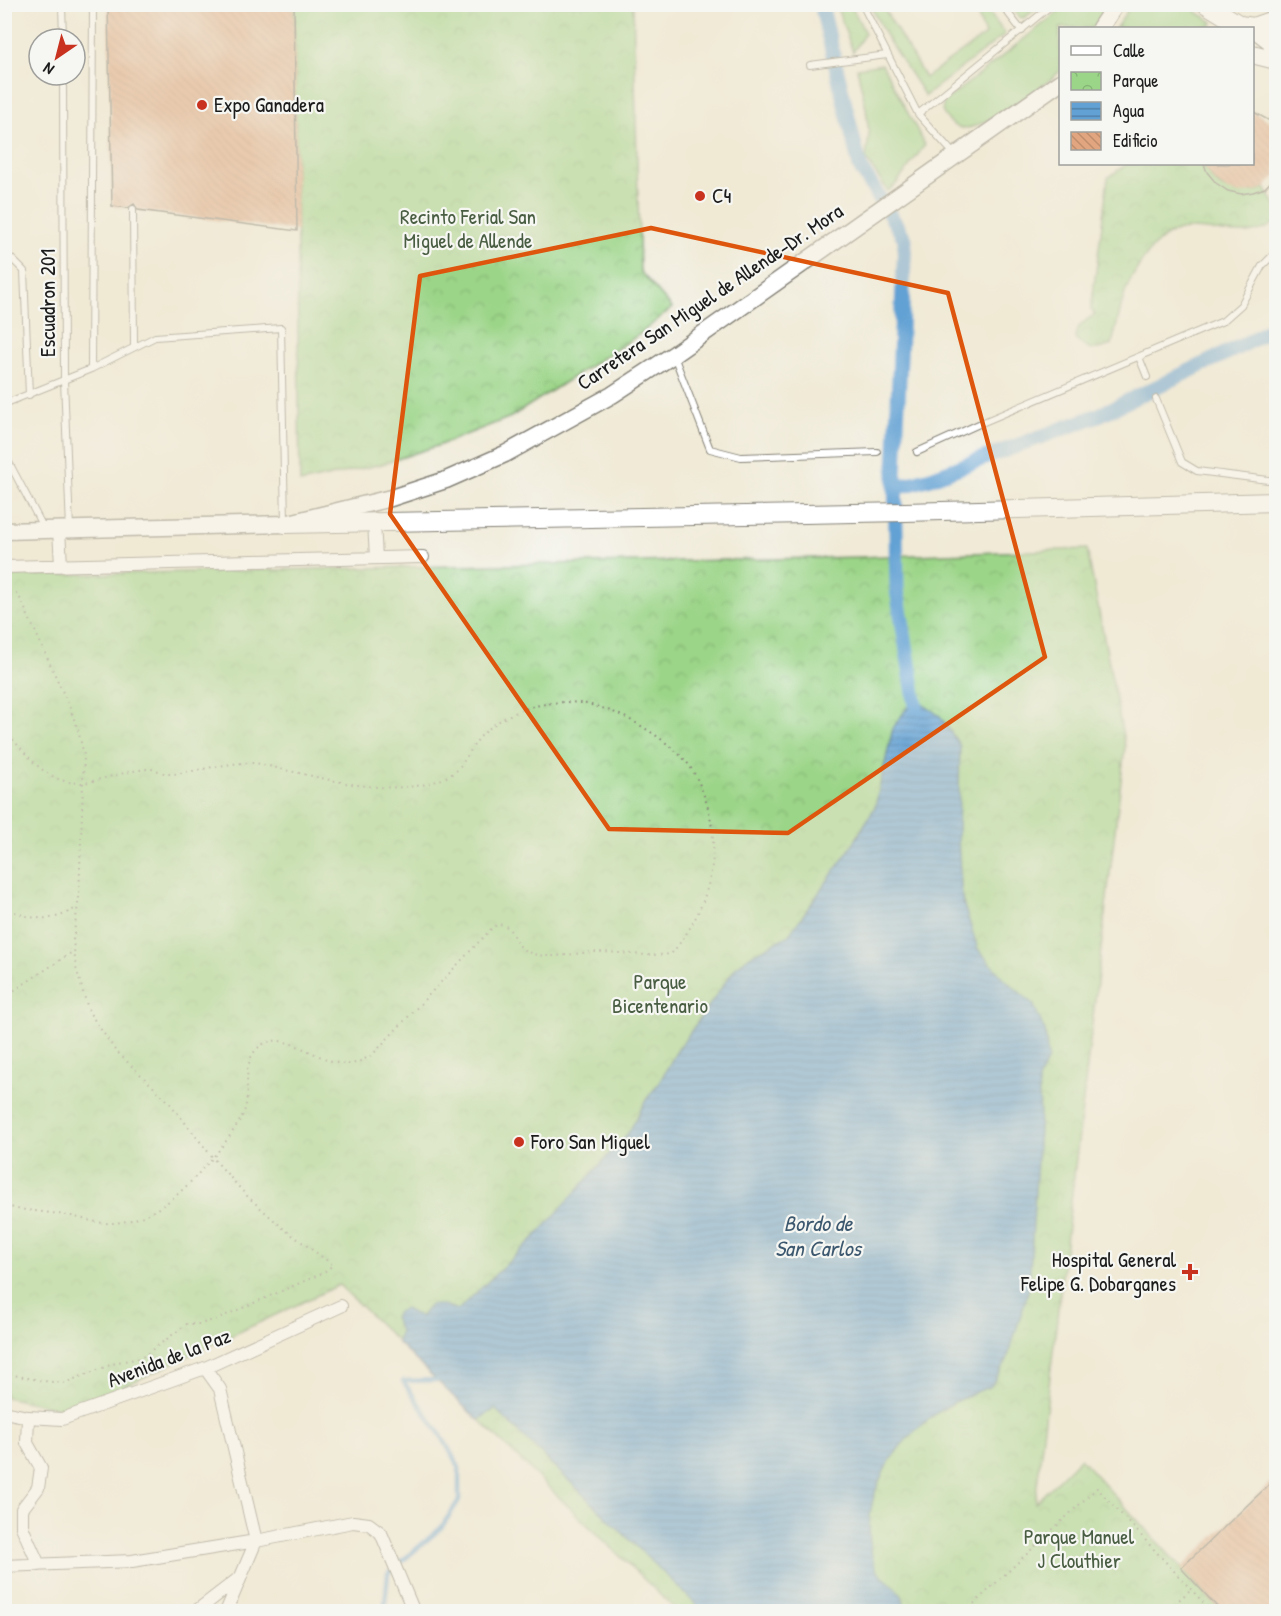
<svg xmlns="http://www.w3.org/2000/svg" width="1281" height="1616" font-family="'Patrick Hand',sans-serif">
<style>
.grass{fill:#9bd588;stroke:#5c7852;stroke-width:1.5}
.park{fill:url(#park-crowns);stroke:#5c7852;stroke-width:1.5}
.water{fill:url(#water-rules);stroke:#3f5e78;stroke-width:1.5}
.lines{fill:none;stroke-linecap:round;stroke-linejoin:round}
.stream{stroke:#62a1d4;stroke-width:4.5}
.canal{stroke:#62a1d4;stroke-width:15}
.building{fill:url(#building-back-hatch)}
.service-casing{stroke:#868379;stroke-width:8}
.minor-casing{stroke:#868379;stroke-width:14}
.secondary-casing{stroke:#868379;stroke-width:19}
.primary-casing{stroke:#868379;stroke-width:20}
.path{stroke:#868379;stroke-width:2;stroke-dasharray:1.5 4.5;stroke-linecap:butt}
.service{stroke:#fff;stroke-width:6}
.minor{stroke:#fff;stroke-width:12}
.secondary{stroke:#fff;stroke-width:16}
.primary{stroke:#fff;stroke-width:18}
.marked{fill:none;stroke:#de560d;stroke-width:4.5;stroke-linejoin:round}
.poi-dot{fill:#c8321e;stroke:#f6f6f2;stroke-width:2}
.labels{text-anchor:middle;stroke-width:4.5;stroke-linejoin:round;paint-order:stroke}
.poi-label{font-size:21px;fill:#1c1c1c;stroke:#f6f6f2;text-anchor:start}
.park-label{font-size:21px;fill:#485d42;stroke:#f6f6f2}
.street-label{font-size:21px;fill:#1c1c1c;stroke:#f6f6f2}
.water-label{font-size:22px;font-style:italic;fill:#3c586f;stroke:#f6f6f2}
</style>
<defs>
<pattern id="park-crowns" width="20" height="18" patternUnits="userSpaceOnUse" patternTransform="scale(1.5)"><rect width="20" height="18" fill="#9bd588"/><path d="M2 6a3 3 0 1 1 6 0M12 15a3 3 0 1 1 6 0" fill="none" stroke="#85b675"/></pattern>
<pattern id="water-rules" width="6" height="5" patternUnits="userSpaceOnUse" patternTransform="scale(1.5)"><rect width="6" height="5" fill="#62a1d4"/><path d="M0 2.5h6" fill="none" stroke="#5082ab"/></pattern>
<pattern id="building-back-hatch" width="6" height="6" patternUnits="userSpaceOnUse" patternTransform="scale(1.5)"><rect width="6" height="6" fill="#e1a67f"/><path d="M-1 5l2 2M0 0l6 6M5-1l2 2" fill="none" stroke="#c08e6d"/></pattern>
</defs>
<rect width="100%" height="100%" fill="#f6f6f2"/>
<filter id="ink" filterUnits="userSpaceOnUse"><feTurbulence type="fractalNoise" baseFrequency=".0167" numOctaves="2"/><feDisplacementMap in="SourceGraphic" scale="12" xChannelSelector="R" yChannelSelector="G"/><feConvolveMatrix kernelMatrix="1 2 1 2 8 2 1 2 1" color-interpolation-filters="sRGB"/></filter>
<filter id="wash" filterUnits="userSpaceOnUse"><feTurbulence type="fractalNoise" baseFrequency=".008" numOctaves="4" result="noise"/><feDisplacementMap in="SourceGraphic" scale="24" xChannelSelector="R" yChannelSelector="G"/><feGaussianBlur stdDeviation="1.35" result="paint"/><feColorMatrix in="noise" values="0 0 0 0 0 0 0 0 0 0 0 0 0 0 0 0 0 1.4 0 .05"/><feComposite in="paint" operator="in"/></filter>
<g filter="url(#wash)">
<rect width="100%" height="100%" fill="#f0ead6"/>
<path class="grass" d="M836 5H851L865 33 853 52Z
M870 5H882L925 78 985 35 974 5H984L1005 34 925 96 887 38Z
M1011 5H1041L1024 18 1019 17Z
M1067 5H1108L1095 28H1060V71C1045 86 989 124 968 128 956 130 947 121 942 111L944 102Z
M1131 5H1190L1198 13 1213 22 1211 26 1192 28H1116Z
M882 64 925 145 896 184 888 191 866 159 869 134 866 108 857 68Z"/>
<path class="park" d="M294 5H633L640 271 672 308 640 334 511 417 440 445 382 464 300 483Z
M1127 164H1188L1192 166 1204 164C1214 192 1238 198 1265 188L1276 206V222C1250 243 1217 228 1187 229 1160 230 1140 262 1129 283 1119 303 1119 324 1111 345 1096 351 1087 351 1075 338 1076 326 1086 321 1095 314L1091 310 1108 178Z
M1087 549 1125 747 1035 1503 1080 1458 1221 1611H677L339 1285 72 1411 5 1397 4 576 860 557Z"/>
<path class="water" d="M924 705 940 716 960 746 958 839 962 899 978 949 1002 977 1033 1004 1045 1031 1048 1059 1038 1080 1040 1112 1029 1288 1007 1360 990 1387C920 1409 858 1472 871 1550 875 1580 886 1575 901 1594 904 1598 904 1606 905 1611H703L495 1409 478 1420 397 1342 400 1331 394 1317 397 1312 405 1309 420 1317 430 1305H444L458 1310 539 1233 629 1132 646 1100 659 1083 675 1054 736 967 750 956 789 935 852 846 875 807 893 728 907 708Z"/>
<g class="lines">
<path class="stream" d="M384 1612 388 1573 441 1528 459 1500V1468L444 1440 403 1381 437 1380"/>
<path class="canal" d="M821 4 860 167 905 239 895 473 897 590 916 706
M895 488 931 478 1099 415 1245 344 1276 326"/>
</g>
<g id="blocks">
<path class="building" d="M108 4H294L297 231 138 210 134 204 128 208 112 206Z
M1252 111 1270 121 1276 129V176L1265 188 1253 192 1241 194 1228 191 1216 183 1207 172 1204 164H1252Z
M1276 1478V1611H1221L1181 1568Z"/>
</g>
</g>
<g filter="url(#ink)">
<use href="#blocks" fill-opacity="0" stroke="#868379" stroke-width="1.5"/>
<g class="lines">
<g class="service-casing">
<path id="service" d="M62 4 63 39
M862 4 918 114 955 155
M1001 4 1022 31
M810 65 887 55
M63 75 64 380 70 529
M918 114 1053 4
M133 209 134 347
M4 251 24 271 29 395
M674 356 710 449 741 457 877 452
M1139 357 1147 377
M91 369 93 4
M1156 399 1182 462 1197 471 1276 481
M4 404 91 369 155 337 281 328 285 522
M917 452 979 424 1223 321 1241 305 1262 266 1276 252
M4 453 43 527"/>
</g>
<g class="minor-casing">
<path id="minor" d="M374 522 376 558
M59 530 61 565
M4 567 423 557
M205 1368 220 1389 256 1541 226 1612
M4 1412 28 1417 62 1419 205 1368 341 1306
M28 1417 27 1443 41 1468 38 1488 22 1509V1527L39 1565
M4 1566 132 1561 256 1541 353 1522 369 1524 381 1533 414 1612
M195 1612 238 1579"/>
</g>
<g class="secondary-casing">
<path id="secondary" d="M1100 28 1116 4
M4 531 285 524 391 498 446 480 505 454 612 395 673 355 1060 82"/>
</g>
<g class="primary-casing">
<path id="primary" d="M1206 4 1240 25 1253 27 1276 19
M1253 27 1276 45
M1252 54 1276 60
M285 524 905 512 1276 502"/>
</g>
<path class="path" d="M4 594H17L21 600 70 708 78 730 84 755 79 897 73 940 76 968 89 1012 115 1050 168 1101 213 1158 246 1195 284 1229 333 1265 323 1273 217 1319 200 1324H187L141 1358 118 1362 64 1383 43 1381 4 1373
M4 731C31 756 43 784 84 783 99 780 138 768 151 769 159 770 164 775 173 774 199 771 227 762 254 763 265 764 278 769 289 771 328 779 365 790 406 787 421 786 445 781 457 770 466 760 472 746 481 736 500 716 526 706 553 703 582 699 611 709 636 723 652 732 669 744 683 758 692 767 699 782 703 793 725 849 710 909 671 954 646 957 622 952 597 952 576 952 548 961 528 952 518 948 514 936 508 927L499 924 493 927 373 1054C365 1059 357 1064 348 1064 323 1065 288 1032 265 1043 239 1057 251 1086 245 1109 241 1123 217 1154 206 1165 181 1194 152 1221 112 1223 98 1224 85 1219 71 1216 53 1213 35 1211 17 1209L4 1205
M4 907C29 920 54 924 77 907
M4 997 74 951
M965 1612 1097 1488 1212 1612
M1166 1612 1191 1589"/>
<use href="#service" class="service"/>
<use href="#minor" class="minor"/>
<use href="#secondary" class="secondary"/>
<use href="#primary" class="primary"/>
</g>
</g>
<path d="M0 0H1281V1616H0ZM651 228 948 293 1045 657 788 833 609 829 390 514 420 276Z" fill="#f0ead6" fill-opacity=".55" fill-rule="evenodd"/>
<path class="marked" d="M651 228 948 293 1045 657 788 833 609 829 390 514 420 276Z"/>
<g class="poi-dot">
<circle cx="202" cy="105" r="6"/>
<circle cx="700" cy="196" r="6"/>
<circle cx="519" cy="1142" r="6"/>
<path d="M1187 1263h6v6h6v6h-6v6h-6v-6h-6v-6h6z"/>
</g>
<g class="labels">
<g class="poi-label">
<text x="214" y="112">Expo Ganadera</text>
<text x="712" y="203">C4</text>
<text x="531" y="1149">Foro San Miguel</text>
<text x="1176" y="1267" text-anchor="end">Hospital General<tspan x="1176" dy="24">Felipe G. Dobarganes</tspan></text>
</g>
<g class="park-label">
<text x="468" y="224">Recinto Ferial San<tspan x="468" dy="24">Miguel de Allende</tspan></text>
<text x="660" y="989">Parque<tspan x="660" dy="24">Bicentenario</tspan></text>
<text x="1079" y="1544">Parque Manuel<tspan x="1079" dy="24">J Clouthier</tspan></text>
</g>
<g class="street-label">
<text transform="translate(710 297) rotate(-34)" y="7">Carretera San Miguel de Allende-Dr. Mora</text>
<text transform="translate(48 303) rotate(-90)" y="7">Escuadron 201</text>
<text transform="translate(169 1358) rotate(-21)" y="7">Avenida de la Paz</text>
</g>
<g class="water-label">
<text x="818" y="1231">Bordo de<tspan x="818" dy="25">San Carlos</tspan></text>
</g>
</g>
<rect width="1281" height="1616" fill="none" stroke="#f6f6f2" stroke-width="24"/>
<rect x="1059" y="27" width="195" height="138" fill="#f6f6f2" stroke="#9f9f9c" stroke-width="1.5"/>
<rect x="1071" y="46" width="30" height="9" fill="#ffffff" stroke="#9f9f9c" stroke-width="1.5"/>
<text x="1113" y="57" font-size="18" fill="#1c1c1c">Calle</text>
<rect x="1071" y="72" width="30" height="18" fill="url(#park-crowns)" stroke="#9f9f9c" stroke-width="1.5"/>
<text x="1113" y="87" font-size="18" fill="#1c1c1c">Parque</text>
<rect x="1071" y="102" width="30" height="18" fill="url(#water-rules)" stroke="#9f9f9c" stroke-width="1.5"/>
<text x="1113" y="117" font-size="18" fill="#1c1c1c">Agua</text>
<rect x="1071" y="132" width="30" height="18" fill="url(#building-back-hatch)" stroke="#9f9f9c" stroke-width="1.5"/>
<text x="1113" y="147" font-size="18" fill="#1c1c1c">Edificio</text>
<g transform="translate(57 57) rotate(215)"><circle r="28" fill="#f6f6f2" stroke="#9f9f9c" stroke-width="1.5"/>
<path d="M0-4.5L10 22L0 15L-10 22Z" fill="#c8321e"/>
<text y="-9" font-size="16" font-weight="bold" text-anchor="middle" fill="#1c1c1c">N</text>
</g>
</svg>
